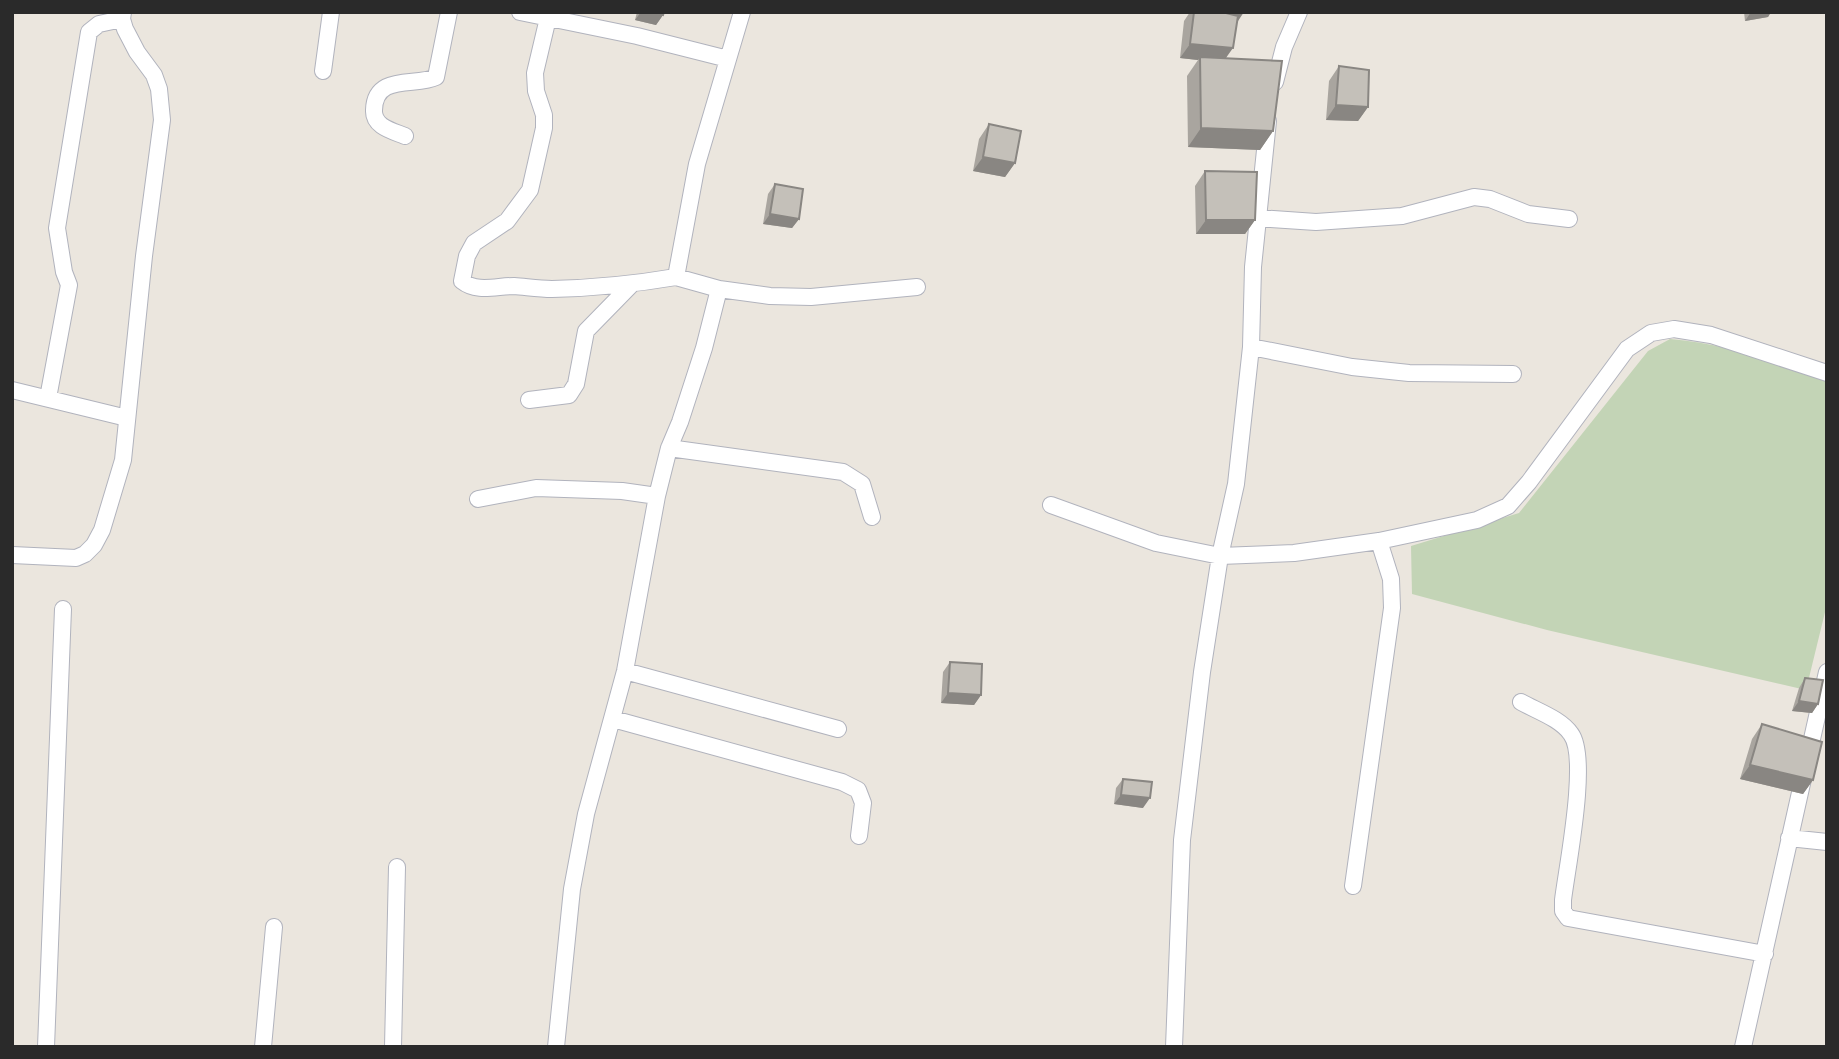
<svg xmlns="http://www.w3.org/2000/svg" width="1839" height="1059" font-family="Mulish,sans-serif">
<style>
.cemetery{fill:#c3d4b6}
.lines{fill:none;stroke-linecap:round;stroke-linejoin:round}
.minor-casing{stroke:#b1b3bd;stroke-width:18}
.minor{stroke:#fff;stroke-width:16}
.wall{fill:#a9a59f}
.shaded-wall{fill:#898682}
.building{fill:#c4c0b9;stroke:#898682;stroke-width:2}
</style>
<rect width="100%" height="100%" fill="#ebe6de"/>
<path class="cemetery" d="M1670 339C1725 343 1776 363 1827 382V604L1806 690 1547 630 1412 594 1411 546 1519 513 1648 351Z"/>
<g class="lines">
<g class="minor-casing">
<path id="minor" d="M520 12 637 36 728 59
M548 18 535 73 536 91 544 115V128L530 190 507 221 474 243 467 256 462 281C477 293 496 286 514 286 527 287 539 289 552 289 594 288 635 284 676 277
M323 71 331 12
M1275 82 1284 47 1299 12
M405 136C393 131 373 127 374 110 375 73 416 87 436 77L449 12
M1257 218 1316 222 1402 216 1474 197 1490 199 1528 214 1569 219
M719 289 770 296 811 297 917 287
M1251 347 1352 367 1409 373 1513 374
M12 390 127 418
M48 398 69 285 64 272 57 228 89 32 99 24 122 19
M529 400 569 395 576 384 586 331 632 284
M669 448 843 472 862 484 872 517
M478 499 536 488 622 491 657 496
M1051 505 1156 543 1220 556 1294 553 1379 541 1477 520 1508 506 1529 482 1627 349 1651 333 1674 329 1711 335 1827 373
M12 555 76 558 85 554 94 545 102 530 123 460 144 256 162 120 159 89 154 75 137 52 125 29 122 19 123 12
M625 671 838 729
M1521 702C1537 711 1561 719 1571 734 1589 758 1567 867 1563 900V911L1568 918 1765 954
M613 719 842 782 858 790 863 803 859 836
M1789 838 1827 842
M1353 886 1392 608 1391 579 1379 541
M46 1047 63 609
M263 1047 274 927
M393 1047 397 867
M556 1047 572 889 586 814 625 671 657 496 669 448 680 422 704 348 719 289 676 277 697 164 742 12
M1174 1047 1182 840 1202 672 1220 556 1236 484 1251 347 1253 267 1268 121
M1743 1047 1827 672"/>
</g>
<use href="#minor" class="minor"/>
</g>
<path class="wall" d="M637 12H664L663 15 656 25 635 20Z
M1190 12 1237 23 1226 58 1273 131 1260 150 1188 147 1187 76 1198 60 1180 58 1184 21Z
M1744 12H1771L1768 17 1745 21Z
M1339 66 1368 107 1358 121 1326 120 1329 81Z
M989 124 1015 163 1005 177 973 171 979 139Z
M1205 171 1255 220 1245 234H1196L1195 186Z
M775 184 799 219 792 228 763 224 768 194Z
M950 662 981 695 974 705 941 703 943 672Z
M1805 678 1818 704 1812 713 1792 711 1799 688Z
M1762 724 1813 780 1803 794 1740 779 1752 739Z
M1123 779 1143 808 1114 804 1116 788Z"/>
<path class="shaded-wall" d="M641 12H650L663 15 656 25 635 20Z
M1208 12H1244L1236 24Z
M1751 12H1771L1768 17 1745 21Z
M1190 44 1233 48 1223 62 1200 57 1198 60 1180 58Z
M1336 105 1368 107 1358 121 1326 120Z
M1201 128 1273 131 1260 150 1188 147Z
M983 157 1015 163 1005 177 973 171Z
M770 214 799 219 792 228 763 224Z
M1206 220H1255L1245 234H1196Z
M948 693 981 695 974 705 941 703Z
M1799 701 1818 704 1812 713 1792 711Z
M1750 765 1813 780 1803 794 1740 779Z
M1121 795 1150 798 1143 808 1114 804Z"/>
<path class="building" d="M650 12H664L663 15Z
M1194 12H1222L1238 16 1233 48 1190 44Z
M1200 57 1282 61 1273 131 1201 128Z
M1339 66 1369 70 1368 107 1336 105Z
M989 124 1021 131 1015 163 983 157Z
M1205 171 1257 172 1255 220H1206Z
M775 184 803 189 799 219 770 214Z
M950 662 982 664 981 695 948 693Z
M1805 678 1823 680 1818 704 1799 701Z
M1762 724 1822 742 1813 780 1750 765Z
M1123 779 1152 782 1150 798 1121 795Z"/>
<rect width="1839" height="1059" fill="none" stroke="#2a2a2a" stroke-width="28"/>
</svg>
